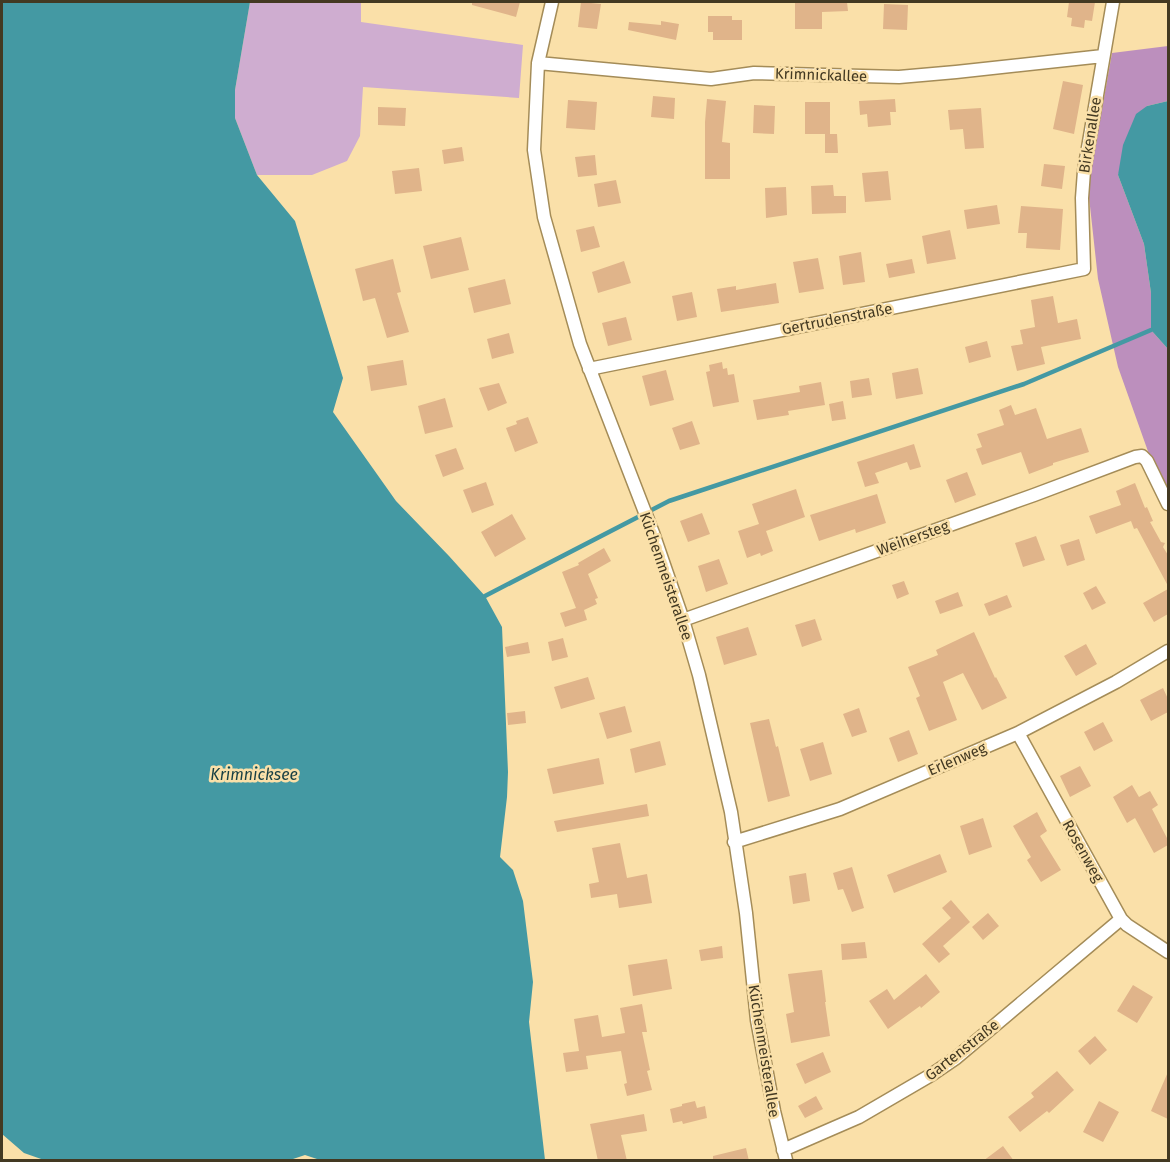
<svg xmlns="http://www.w3.org/2000/svg" width="1170" height="1162" font-family="'Fira Sans',sans-serif">
<style>
.green{fill:#cfadd0}
.forest{fill:#bc8fbd}
.water{fill:#4499a3}
.lines{fill:none;stroke-linecap:round;stroke-linejoin:round}
.stream{stroke:#4499a3;stroke-width:4.5}
.building{fill:#e0b48a}
.minor-casing{stroke:#a48c58;stroke-width:15}
.minor{stroke:#fff;stroke-width:12}
.labels{text-anchor:middle;stroke-width:5;stroke-linejoin:round;paint-order:stroke}
.street-label{font-size:15px;fill:#433922;stroke:#fae0a9}
.water-label{font-size:16px;font-style:italic;fill:#173f44;stroke:#fae0a9}
</style>
<rect width="100%" height="100%" fill="#fae0a9"/>
<path class="green" d="M250 2H361V22L523 45 519 98 363 87 360 136 347 161 312 175H257L235 118V90Z"/>
<path class="forest" d="M1168 46V101L1147 106 1118 175 1144 244 1151 293V330L1168 349V491L1150 457 1118 367 1098 279 1088 188 1112 53Z"/>
<path class="water" d="M2 2H250L235 90V118L257 175 295 221 343 378 333 412 396 501 449 556 485 596 502 627 508 772 507 797 500 857 513 870 523 901 533 982 529 1022 545 1160H320L305 1155 290 1160H44L24 1153 2 1134Z
M1168 101V349L1151 330V293L1144 244 1118 175 1123 145 1136 114 1147 106Z"/>
<g class="lines">
<path class="stream" d="M485 596 669 501 1024 384 1151 330"/>
</g>
<path class="building" d="M472 2H520L516 17 472 5Z
M581 2 601 4 597 29 578 27Z
M795 2H847L848 11 822 12V29H795Z
M1069 2H1095L1092 21 1085 20 1084 28 1071 26 1072 18 1067 17Z
M884 4 908 5 907 30 883 29Z
M708 16H732V20H742V40H713V32H708Z
M661 21 679 24 676 40 628 30 629 22 661 25Z
M1063 81 1083 85 1074 134 1053 129Z
M653 96 675 98 674 119 651 117Z
M707 99 726 101 722 142 730 143V179H705V122Z
M895 99 896 112H890L891 125 868 127 867 114 860 115 859 101Z
M568 100 597 102 595 130 566 128Z
M805 102H830V134H837L838 153H825V134H830H805Z
M754 105 775 106 774 134 753 133Z
M378 107 406 108 405 126 378 125Z
M981 108 984 148 965 149 963 129 950 130 948 110Z
M462 147 464 161 444 164 442 150Z
M595 155 597 175 578 177 575 157Z
M1044 164 1065 166 1062 189 1041 186Z
M419 168 422 191 395 194 392 171Z
M888 171 891 200 865 202 862 173Z
M616 180 621 203 598 207 594 184Z
M833 185 834 196H846V213L812 214 811 186Z
M786 187 787 215 766 218 765 188Z
M997 205 1000 224 967 229 964 210Z
M1021 206 1063 209 1060 250 1026 248 1027 233H1018Z
M594 226 600 247 581 252 576 230Z
M950 230 956 259 927 264 922 236Z
M461 237 469 270 431 279 423 246Z
M861 252 865 282 843 285 839 256Z
M818 258 824 289 799 293 793 262Z
M393 259 401 292 397 293 409 332 387 338 375 298 363 301 355 269Z
M912 259 915 273 889 278 886 264Z
M624 261 631 283 598 293 592 272Z
M505 279 511 304 474 313 468 288Z
M776 283 779 303 721 312 717 289 736 286V290Z
M692 292 697 317 677 321 672 296Z
M1053 296 1058 323 1077 319 1081 339 1041 347 1045 364 1017 371 1011 346 1023 344 1020 330 1035 327 1031 300Z
M626 317 632 340 608 346 602 323Z
M509 333 514 353 492 359 487 339Z
M987 341 991 357 969 363 965 347Z
M403 360 407 385 371 391 367 366Z
M722 362 723 369 727 368 728 375 734 374 739 402 713 407 706 372 710 371 709 365Z
M918 368 923 394 896 399 892 373Z
M666 370 674 400 650 406 642 376Z
M869 378 872 395 852 398 850 381Z
M821 382 825 405 788 411 789 415 757 420 753 400 800 392 799 386Z
M499 383 507 403 488 411 479 388Z
M445 398 453 427 425 434 418 406Z
M843 401 846 419 832 421 829 404Z
M1011 405 1015 415 1036 408 1047 439 1081 428 1089 452 1053 463V465L1029 474 1021 452 982 465 976 449 982 447 977 434 1004 425 999 410Z
M528 417 538 443 515 452 506 428 517 424 516 421Z
M692 421 700 444 680 450 672 428Z
M914 444 921 467 910 470 907 462 875 473 879 483 865 487 857 462Z
M456 448 464 469 443 477 435 455Z
M967 472 976 495 955 503 946 480Z
M486 482 494 505 472 513 463 490Z
M1135 483 1145 508 1147 507 1153 521 1150 522 1161 542 1165 543 1163 547 1168 555V586L1137 528 1134 529 1131 521 1096 534 1089 516 1121 505 1116 491Z
M796 489 805 517 766 531 773 551 761 556 760 553 747 558 738 531 759 524 752 504Z
M877 494 886 523 856 533 855 529 819 541 810 515Z
M702 513 710 534 688 542 680 521Z
M512 514 526 539 495 557 481 532Z
M1036 536 1045 560 1023 567 1015 543Z
M1079 539 1085 560 1067 566 1060 545Z
M604 548 611 561 588 574 598 598 595 599 597 604 584 610 587 620 565 627 560 613 576 608 562 572 579 565 578 563Z
M719 559 728 584 706 592 698 566Z
M904 581 909 594 897 599 892 585Z
M1096 586 1106 603 1092 610 1083 593Z
M1168 589V614L1154 622 1143 603Z
M958 592 963 606 940 614 935 601Z
M1007 595 1012 607 989 616 984 604Z
M815 619 822 640 802 647 795 625Z
M748 627 757 655 724 665 716 637Z
M974 632 995 678 996 677 1007 698 982 710 963 673 943 682 957 720 929 731 916 698 920 696 908 667 938 655 936 650Z
M563 638 568 657 552 661 548 642Z
M528 642 530 653 507 657 505 647Z
M1086 644 1097 664 1076 676 1064 656Z
M588 677 595 699 561 709 554 687Z
M1163 688 1168 699V712L1151 721 1140 700Z
M625 706 632 732 607 739 599 713Z
M859 708 867 732 852 737 843 714Z
M525 711 526 723 508 725 507 713Z
M769 719 776 747 778 746 790 796 768 802 750 723Z
M1103 722 1113 741 1094 751 1084 732Z
M909 730 918 754 898 762 889 738Z
M660 741 666 765 635 773 630 749Z
M823 742 832 774 810 781 800 749Z
M599 758 604 784 553 794 547 769Z
M1080 766 1091 786 1070 797 1060 776Z
M1132 785 1139 797 1150 791 1158 805 1152 809 1168 840V845L1154 853 1135 818 1127 823 1113 797Z
M647 804 649 816 557 832 554 821Z
M1037 812 1047 831 1040 836 1061 870 1041 882 1027 860 1031 857 1013 826Z
M983 818 992 847 969 855 960 826Z
M620 843 627 878 647 874 652 903 619 908 617 894 591 898 589 884 599 882 592 848Z
M940 854 947 872 894 893 887 875Z
M852 867 864 908 852 912 843 889 838 890 833 873Z
M806 873 810 901 793 904 789 876Z
M951 900 970 922 943 946 950 954 939 963 922 944 951 918 942 908Z
M988 913 999 926 983 940 972 927Z
M865 942 867 958 842 960 841 944Z
M722 946 723 958 701 961 699 950Z
M667 959 672 989 633 996 628 965Z
M822 970 826 1002H825L830 1036 791 1043 786 1014 794 1012 788 974Z
M926 974 940 992 921 1008 920 1006 888 1029 869 1001 887 989 894 1000Z
M1133 985 1153 997 1137 1023 1117 1011Z
M642 1004 647 1032H642L650 1070 647 1071 652 1090 627 1096 624 1084 627 1083 621 1051 586 1056 588 1069 566 1072 563 1053 579 1051 574 1019 598 1015 602 1037 625 1033 620 1008Z
M1095 1036 1107 1050 1090 1065 1078 1051Z
M823 1052 831 1072 805 1084 796 1064Z
M1057 1071 1074 1090 1049 1113 1047 1111 1020 1132 1008 1117 1034 1097 1031 1093Z
M1168 1072V1119L1151 1111Z
M816 1096 823 1109 805 1118 798 1106Z
M695 1101 697 1108 705 1106 707 1118 683 1124 682 1121 673 1123 670 1109 682 1106V1104Z
M1099 1101 1119 1112 1103 1142 1083 1132Z
M644 1114 647 1131 621 1135 627 1161H598L590 1124Z
M1003 1146 1014 1161H983Z
M746 1148 749 1161H713V1156Z"/>
<g class="lines">
<g class="minor-casing">
<path id="minor" d="M552 2 538 63 534 150 544 217 580 344 653 533 683 620 699 675 731 812 746 913 757 1020 774 1111 786 1160
M538 63 711 79 754 73 899 77 956 72 1103 56
M589 369 1084 269 1082 198 1084 171 1113 2
M683 620 1034 495 1135 457 1142 456 1147 461 1168 504
M1018 733 1121 919 1127 925 1168 952
M734 842 840 809 1018 733 1116 682 1168 651
M783 1150 859 1117 931 1075 956 1058 1121 919"/>
</g>
<use href="#minor" class="minor"/>
</g>
<g class="labels">
<g class="street-label">
<text transform="translate(821 75) rotate(2)" y="5">Krimnickallee</text>
<text transform="translate(1090 135) rotate(-81)" y="5">Birkenallee</text>
<text transform="translate(837 319) rotate(-11)" y="5">Gertrudenstraße</text>
<text transform="translate(913 538) rotate(-20)" y="5">Weihersteg</text>
<text transform="translate(666 576) rotate(71)" y="5">Küchenmeisterallee</text>
<text transform="translate(957 759) rotate(-23)" y="5">Erlenweg</text>
<text transform="translate(1083 851) rotate(61)" y="5">Rosenweg</text>
<text transform="translate(962 1050) rotate(-38)" y="5">Gartenstraße</text>
<text transform="translate(764 1051) rotate(81)" y="5">Küchenmeisterallee</text>
</g>
<g class="water-label">
<text x="254" y="780">Krimnicksee</text>
</g>
</g>
<rect width="1170" height="1162" fill="none" stroke="#433922" stroke-width="6"/>
</svg>
